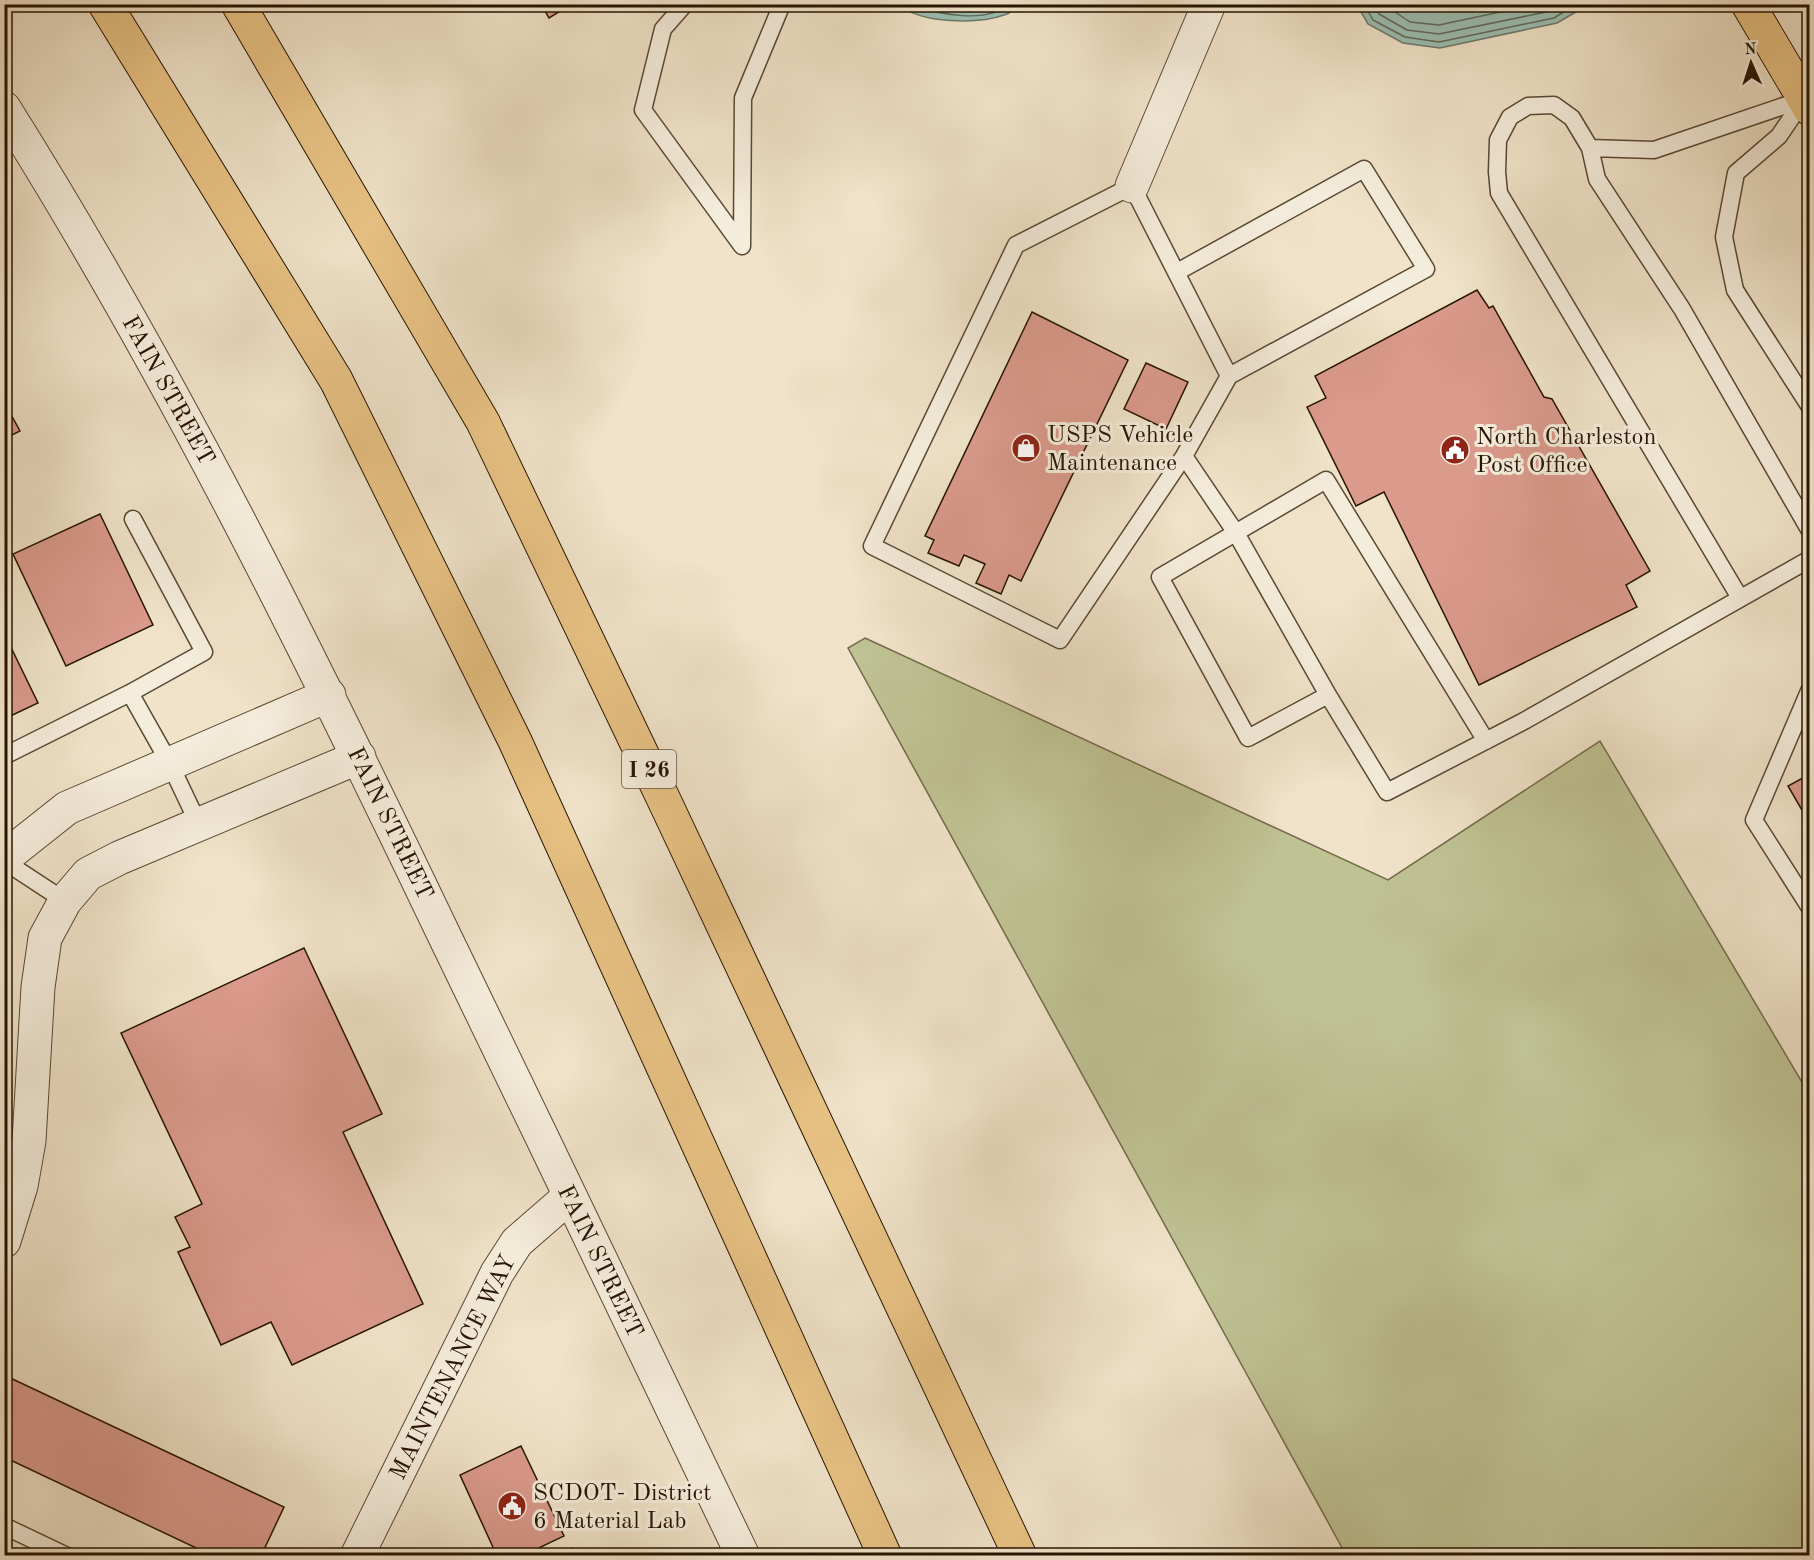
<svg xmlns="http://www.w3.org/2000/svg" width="1814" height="1560" font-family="'Old Standard TT',serif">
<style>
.green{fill:#bfc293;stroke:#736b4a;stroke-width:1.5}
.water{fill:#9bbeb2;stroke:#6d7a6b;stroke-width:1.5}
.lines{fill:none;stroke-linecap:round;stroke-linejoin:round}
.shore{stroke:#61695a;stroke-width:1.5}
.building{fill:#da9a8c;stroke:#271401;stroke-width:1.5}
.service-casing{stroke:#594833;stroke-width:19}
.minor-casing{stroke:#594833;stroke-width:35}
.tertiary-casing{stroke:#594833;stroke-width:35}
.primary-casing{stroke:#271401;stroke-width:35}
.motorway-casing{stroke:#271401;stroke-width:35}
.service{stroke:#f5eddc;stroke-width:16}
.minor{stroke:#f5eddc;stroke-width:33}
.tertiary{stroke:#f5eddc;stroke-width:33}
.primary{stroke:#e8c284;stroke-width:33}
.motorway{stroke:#e8c284;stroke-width:33}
.labels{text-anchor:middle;stroke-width:6;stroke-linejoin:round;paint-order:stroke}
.shield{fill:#f5eddc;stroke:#655543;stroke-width:1.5}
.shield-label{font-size:22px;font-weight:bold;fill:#271401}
.street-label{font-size:24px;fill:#271401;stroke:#f5eddc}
.poi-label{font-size:24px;fill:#271401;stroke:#f5eddc;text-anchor:start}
</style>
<rect width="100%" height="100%" fill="#f0e3c9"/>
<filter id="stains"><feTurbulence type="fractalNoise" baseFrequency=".00333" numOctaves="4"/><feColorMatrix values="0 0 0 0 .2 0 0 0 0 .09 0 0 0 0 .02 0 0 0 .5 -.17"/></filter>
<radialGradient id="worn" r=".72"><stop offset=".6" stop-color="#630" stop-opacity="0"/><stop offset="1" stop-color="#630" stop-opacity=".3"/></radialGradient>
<path class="green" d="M865 638 1388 880 1600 741 1809 1094 1810 1235 1805 1242 1810 1246 1809 1555H1346L848 648Z"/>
<path class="water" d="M900 5H1019C1015 8 1010 14 1004 15 979 24 921 24 900 5Z
M1357 5H1588L1557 23 1440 48 1403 43 1368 24Z"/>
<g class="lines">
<path class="shore" d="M912 4C938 15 987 24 1010 4
M1364 4 1373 20 1405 37 1439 42 1554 18 1576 4
M1372 4 1379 14 1407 30 1439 34 1551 11 1562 4
M1383 4 1410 22 1439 25 1538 4"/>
</g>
<path class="building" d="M541 4H572L549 18Z
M1477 290 1489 308 1493 306 1544 397 1552 399 1650 571 1626 585 1637 607 1479 685 1384 492 1356 506 1307 407 1326 398 1315 376Z
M1032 312 1128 360 1021 581 1009 575 1001 594 976 583 985 564 964 555 959 566 928 553 934 540 925 536Z
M1146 363 1188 382 1166 429 1124 409Z
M4 402 20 431 4 439Z
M100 514 153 625 66 666 13 554Z
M4 633 38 703 4 719Z
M1810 774V824L1788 786Z
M304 948 382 1114 343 1132 423 1304 292 1365 271 1322 221 1345 178 1252 190 1247 175 1217 202 1204 121 1033Z
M4 1375 284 1507 261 1556H213L4 1457Z
M521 1446 564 1536 522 1556H497L460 1475Z
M572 1548 576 1556H556Z"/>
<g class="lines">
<g class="service-casing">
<path id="service" d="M685 4 663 29 643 110 742 246 743 98 782 4
M1804 99 1654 150 1590 148 1597 179 1682 309 1810 531
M1804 99 1779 136 1736 173 1724 237 1735 290 1810 407
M1590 148 1572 118 1554 105 1528 106 1510 117 1498 140 1497 172 1499 193 1740 598
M1177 272 1364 169 1426 269 1229 376 1184 456
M1229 376 1132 186 1016 245 872 546 1060 640 1184 456 1236 533 1328 695
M1810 689 1754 820 1810 908
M130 693 170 764 199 825
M1486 741 1326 480 1160 577 1248 738 1328 695 1387 792 1524 721 1810 559
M4 756 130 693 204 652 133 519
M4 861 65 901
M4 1526 67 1556"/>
</g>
<g class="minor-casing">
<path id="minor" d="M1132 186 1209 4
M357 1556 497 1273 517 1242 570 1196"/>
</g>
<g class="tertiary-casing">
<path id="tertiary" d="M4 108C171 373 310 655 445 937 545 1143 644 1349 743 1556
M4 858 67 808 329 695
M4 1241 21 1186 29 1141 38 987 45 938 65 901 88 874 119 858 359 757"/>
</g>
<g class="primary-casing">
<path id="primary" d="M1748 4 1810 109"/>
</g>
<g class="motorway-casing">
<path id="motorway" d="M105 4 336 380 515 741 885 1556
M238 4 483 422 664 800 1020 1556"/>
</g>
<use href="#service" class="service"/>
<use href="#minor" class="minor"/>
<use href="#tertiary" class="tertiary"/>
<use href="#primary" class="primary"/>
<use href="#motorway" class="motorway"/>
</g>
<defs>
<g id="shop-disc" transform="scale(1.5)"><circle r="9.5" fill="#8f2418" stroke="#f5eddc"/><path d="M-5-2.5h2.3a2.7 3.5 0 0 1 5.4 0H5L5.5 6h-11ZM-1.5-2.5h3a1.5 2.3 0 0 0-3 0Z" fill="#fff"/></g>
<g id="civic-disc" transform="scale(1.5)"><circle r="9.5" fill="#8f2418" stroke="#f5eddc"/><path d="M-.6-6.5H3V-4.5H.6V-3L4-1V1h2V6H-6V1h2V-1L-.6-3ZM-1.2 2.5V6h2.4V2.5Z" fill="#fff"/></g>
</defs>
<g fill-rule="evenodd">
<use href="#shop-disc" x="1026" y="448"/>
<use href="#civic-disc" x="1455" y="450"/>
<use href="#civic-disc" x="512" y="1506"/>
</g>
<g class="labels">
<rect class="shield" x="622" y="750" width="54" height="38" rx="4.5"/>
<g class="shield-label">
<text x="649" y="777">I 26</text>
</g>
<g class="street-label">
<text transform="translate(169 390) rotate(61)" y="8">FAIN STREET</text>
<text transform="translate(391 823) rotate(64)" y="8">FAIN STREET</text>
<text transform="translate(601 1261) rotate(64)" y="8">FAIN STREET</text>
<text transform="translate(452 1367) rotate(-63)" y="8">MAINTENANCE WAY</text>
</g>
<g class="poi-label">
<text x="1047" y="442">USPS Vehicle<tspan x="1047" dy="28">Maintenance</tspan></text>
<text x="1476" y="444">North Charleston<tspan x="1476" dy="28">Post Office</tspan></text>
<text x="533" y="1500">SCDOT- District<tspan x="533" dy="28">6 Material Lab</tspan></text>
</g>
</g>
<rect width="1814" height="1560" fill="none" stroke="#f0e3c9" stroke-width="24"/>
<rect x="6" y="6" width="1802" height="1548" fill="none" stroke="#271401" stroke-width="3"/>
<rect x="12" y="12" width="1790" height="1536" fill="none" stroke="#271401" stroke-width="1.5"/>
<g transform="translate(1751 63) rotate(357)" stroke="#f5eddc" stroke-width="4.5" paint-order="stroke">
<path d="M0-4.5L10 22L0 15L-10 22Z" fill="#271401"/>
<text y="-9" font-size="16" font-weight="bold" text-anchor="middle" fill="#271401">N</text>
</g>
<rect width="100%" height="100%" filter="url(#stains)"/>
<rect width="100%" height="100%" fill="url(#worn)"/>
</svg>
